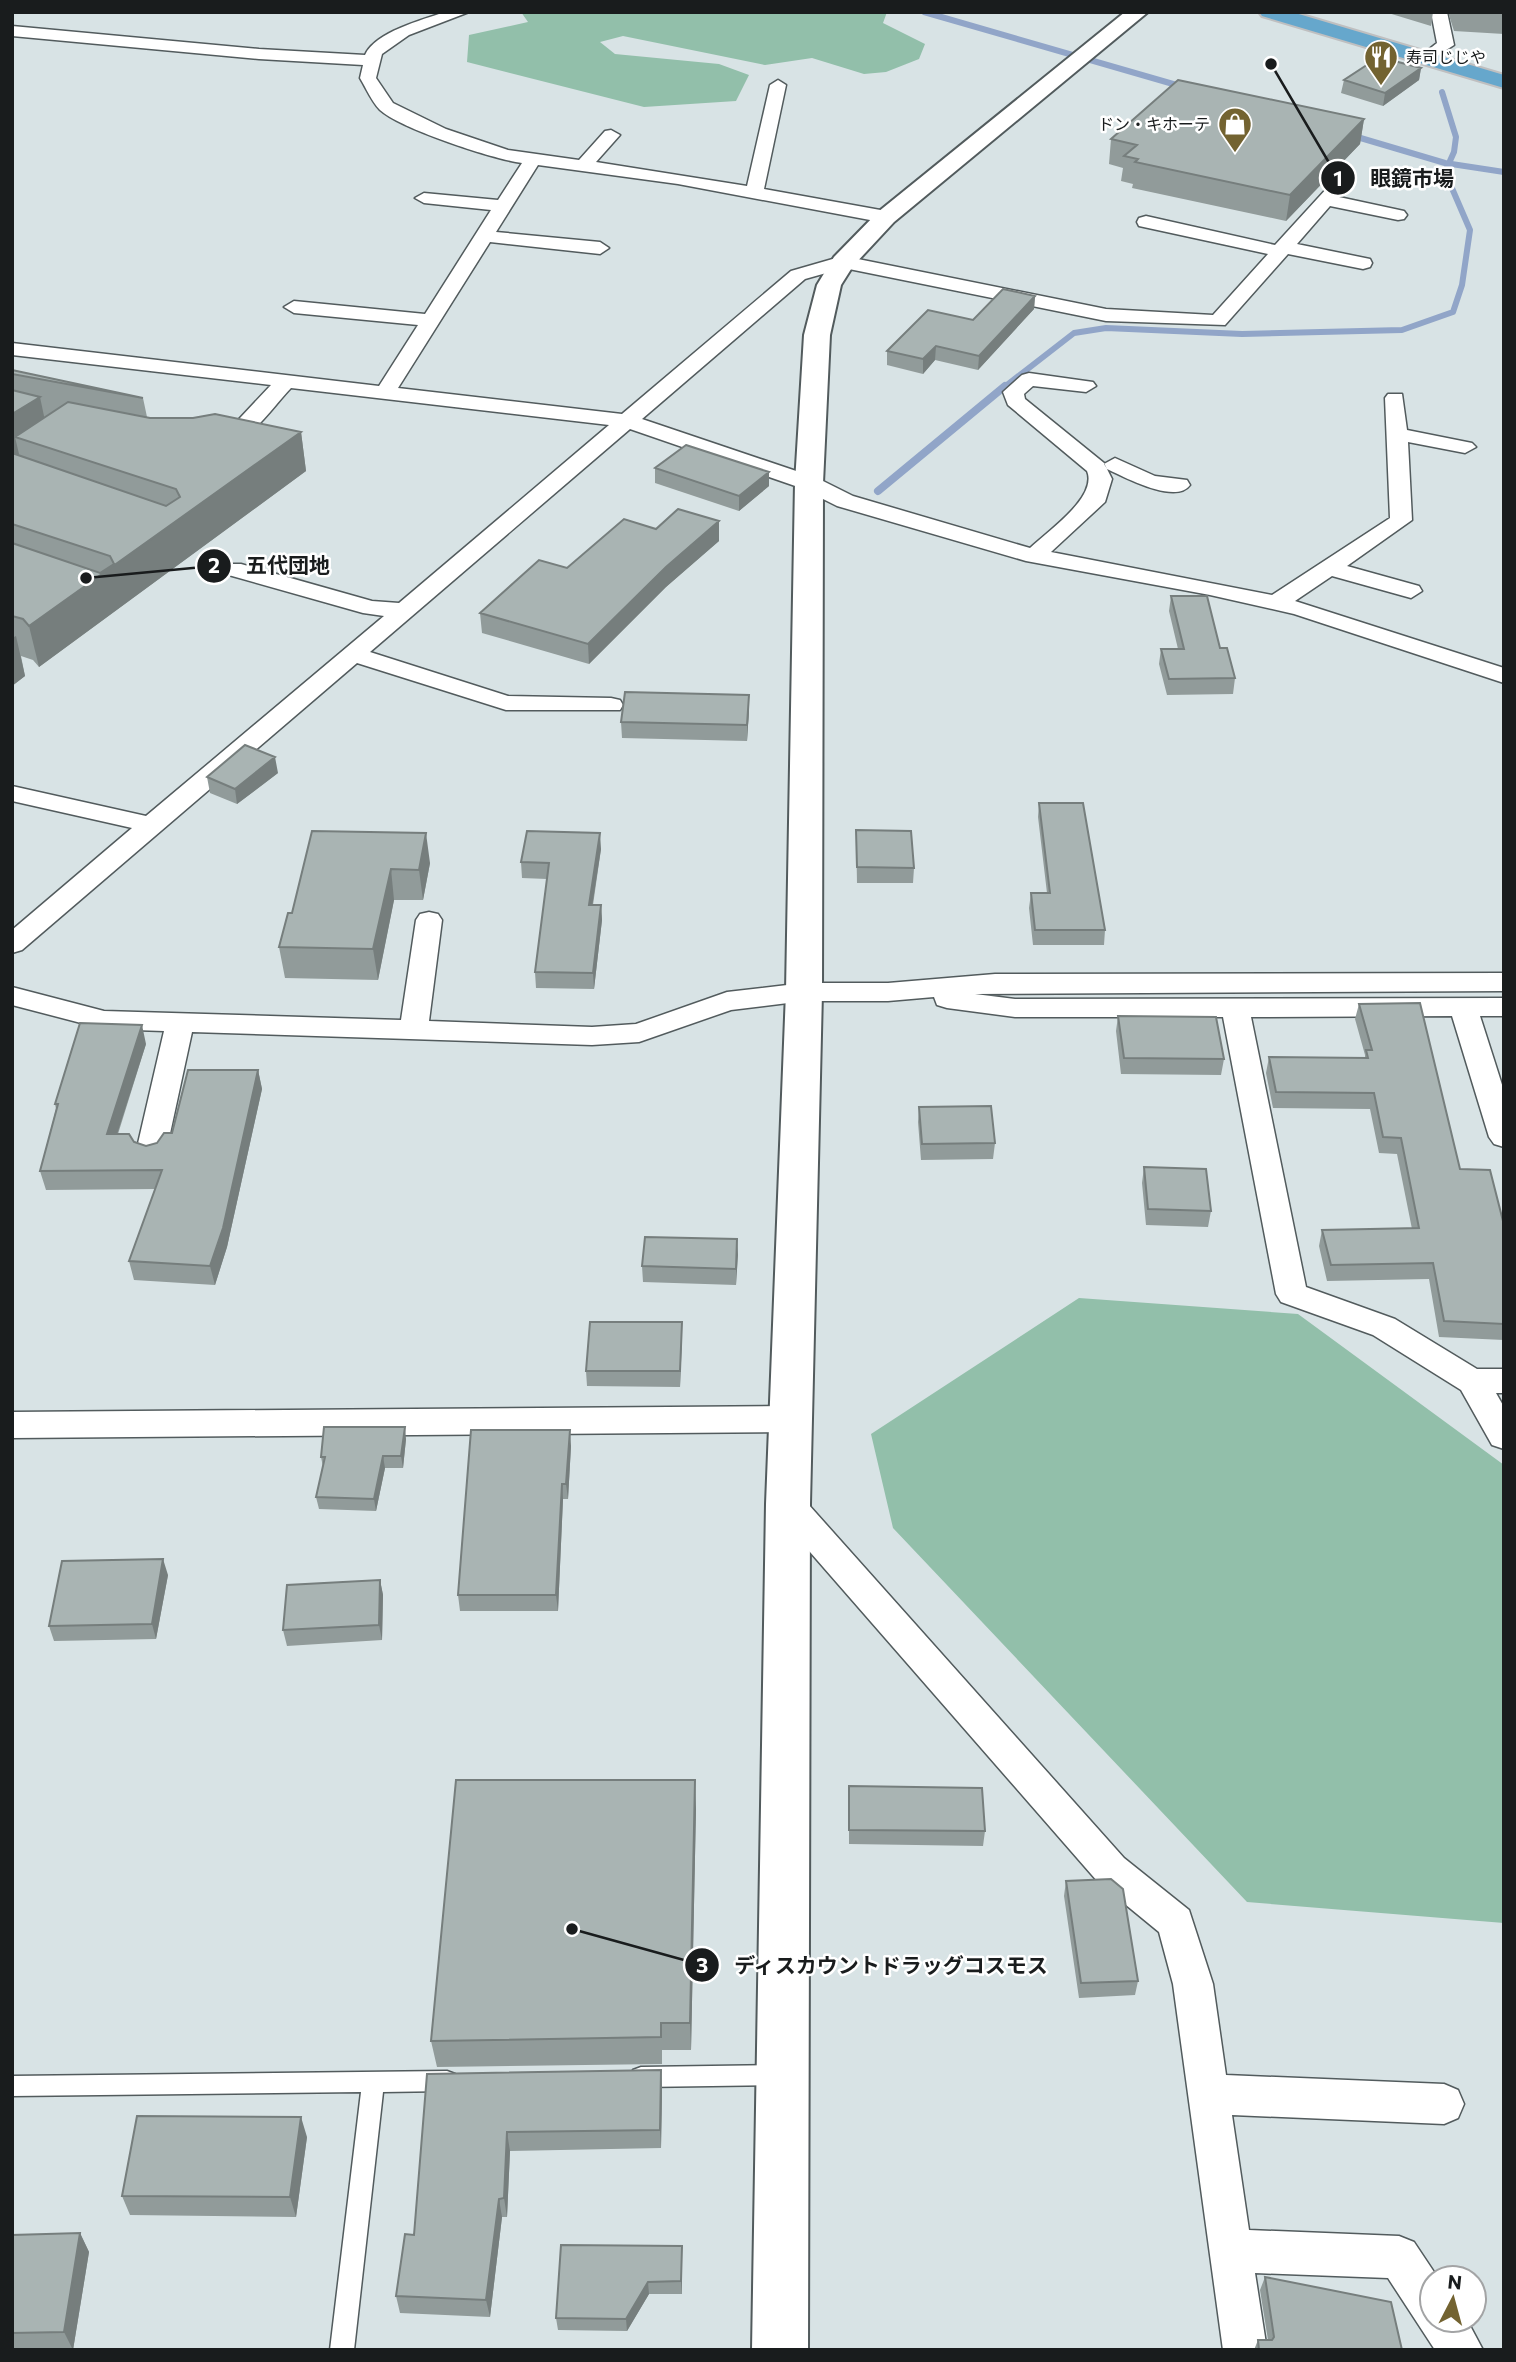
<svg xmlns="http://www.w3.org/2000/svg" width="1516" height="2362" font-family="Commissioner,'Noto Sans JP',sans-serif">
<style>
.forest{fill:#92bfaa}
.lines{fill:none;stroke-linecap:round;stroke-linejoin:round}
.stream-far1{stroke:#91a5c8;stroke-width:6}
.stream{stroke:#91a5c8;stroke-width:8}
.service-casing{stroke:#525b5d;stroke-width:3}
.minor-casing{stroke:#525b5d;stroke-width:3}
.tertiary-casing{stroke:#525b5d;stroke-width:4}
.trunk-casing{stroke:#bfbfc0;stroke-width:4}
.service{fill:#fff;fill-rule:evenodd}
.minor{fill:#fff;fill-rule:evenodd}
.tertiary{fill:#fff;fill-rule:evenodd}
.trunk{fill:#66a7cc;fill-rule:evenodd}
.wall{fill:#919b9a}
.shaded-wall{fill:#767e7d}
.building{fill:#a9b4b3;stroke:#767e7d;stroke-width:2}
.labels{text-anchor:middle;stroke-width:5;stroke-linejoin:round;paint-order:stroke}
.far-poi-label{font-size:16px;fill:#191c1d;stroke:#fff;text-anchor:start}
.leader{fill:none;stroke:#191c1d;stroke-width:2.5}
.callout-dot{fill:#191c1d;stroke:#fff;stroke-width:2.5}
.mark-label{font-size:21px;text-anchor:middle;font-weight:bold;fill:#fff}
.callout-label{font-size:21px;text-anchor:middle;font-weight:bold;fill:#191c1d;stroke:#fff;stroke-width:5;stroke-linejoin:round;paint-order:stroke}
</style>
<rect width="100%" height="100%" fill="#d8e3e5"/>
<path class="forest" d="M521 12H887L883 23 925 44 919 59 886 72 864 74 812 58 765 65 623 36 600 42 615 54 719 64 749 75 736 101 644 107 467 62 469 35 528 22Z
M1079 1298 1298 1314 1504 1465V1923L1247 1902 893 1528 871 1434Z"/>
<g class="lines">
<path class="stream-far1" d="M924 12 1187 88
M1347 134 1445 163 1504 172
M1003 388 1074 333 1106 328 1242 334 1402 330 1453 312 1462 285 1470 230 1445 172 1454 152 1456 137 1442 92"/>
<path class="stream" d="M878 491 1005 386"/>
<g class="service-casing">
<path id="service" d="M776 2065 784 2068 787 2075 784 2082 776 2085 641 2087 633 2084 630 2077 633 2070 641 2067Z
M447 2071 455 2074 458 2081 455 2088 447 2091 383 2092 354 2350H330L361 2092 12 2096V2076Z"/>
</g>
<g class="minor-casing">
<path id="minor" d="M445 12H469L409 35 382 54 376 78 393 103 446 129 508 150 579 160 605 131 611 130 620 135 596 162 747 186 770 85 778 80 786 85 764 189 886 211 895 217 886 223 678 184 538 165 496 232 600 242 609 248 600 254 490 242 398 388 622 414 791 271 843 256 1106 309 1213 315 1268 254 1139 226 1137 222 1139 218 1146 216 1275 245 1339 175H1351L1354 179 1339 197 1404 211 1407 215 1404 219 1398 220 1330 206 1297 244 1370 259 1372 263 1370 267 1363 269 1288 254 1225 325 1106 321 844 268 805 279 642 419 817 478 853 496 1030 548C1048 531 1098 497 1087 471L1008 405 1003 392 1022 375 1029 373 1093 382 1096 386 1086 392 1033 386 1024 394 1025 399 1104 463 1112 479 1105 502 1051 552 1272 595 1390 518 1385 398 1388 394H1402L1407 430 1472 443 1476 447 1465 453 1408 442 1412 520 1347 566 1419 586 1422 591 1411 598 1332 576 1295 601 1504 668V683L1294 614 1210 595 1026 561 837 506 801 488 630 429 370 652 508 696 611 698 620 700 623 705 620 710H506L357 663 22 950 12 953V930L132 828 12 801V786L146 816 384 616 363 613 225 574 222 569 225 564H241L372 601 399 603 609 425 291 388C271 408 242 456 210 447L206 443 210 439 225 434 271 385 12 355V343L379 386 418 325 294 313 284 307 294 301 425 314 491 210 424 203 415 198 424 193 498 200 522 163C493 159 401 129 380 110 372 102 366 88 360 78L363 65 259 59 12 36V26L259 49 365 55C375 32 422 20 445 12Z
M1431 12H1447L1454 45 1426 63 1418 58 1437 43Z
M1115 458 1155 476 1187 480 1190 485C1176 505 1124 477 1107 469L1104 464Z
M429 912 438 914 442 920 429 1021 592 1027 636 1024 727 992 804 983H888L995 974 1504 973V991L975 994 1015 999 1504 998V1016H1480L1504 1091V1147L1494 1144 1489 1137 1452 1016 1251 1017 1306 1287 1395 1319 1477 1369H1504V1393H1496L1504 1407V1449L1492 1445 1461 1390 1373 1335 1281 1302 1276 1294 1223 1017H1015L947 1008 937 1005 934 997 888 1001H804L731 1010 639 1042 592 1045 192 1032 166 1152 161 1159 151 1162 141 1159 136 1152 164 1031 104 1029 12 1005V987L104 1011 401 1020 416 920 420 914Z
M790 1406 802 1410 806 1419 802 1428 790 1432 12 1438V1412Z
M788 1491 800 1495 1124 1858 1189 1910 1213 1984 1226 2075 1444 2084 1458 2090 1464 2104 1458 2118 1444 2124 1232 2115 1249 2230 1399 2236 1414 2242 1438 2278H1432V2320H1467L1483 2350H1435L1388 2278 1255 2273 1267 2350H1223L1173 1984 1159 1932 1098 1882 776 1513 771 1504 776 1495Z"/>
</g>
<g class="tertiary-casing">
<path id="tertiary" d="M1125 12H1148L894 222 853 266 841 285 830 335 823 483 822 992 810 1504 808 2350H752L766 1504 786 992 795 483 804 335 817 285 834 257 878 212Z"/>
</g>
<g class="trunk-casing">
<path id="trunk" d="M1259 12H1292L1504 75V88L1262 16Z"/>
</g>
<use href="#service" class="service"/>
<use href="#minor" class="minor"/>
<use href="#tertiary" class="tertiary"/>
<use href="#trunk" class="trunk"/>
</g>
<path class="wall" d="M1385 12H1433L1431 26Z
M1448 12H1504V34L1454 31Z
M1421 68 1419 80 1383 106 1341 93 1344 80Z
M1364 119 1360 144 1286 221 1132 188 1133 184 1121 181 1123 168 1109 164 1111 139Z
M1035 296 1034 309 978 370 935 360 923 374 887 365V351L973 320Z
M12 370 143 398 147 417 301 432 306 471 39 667 33 660 21 656 25 676 12 686Z
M655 468 769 486 739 511 655 483Z
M719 521V541L666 587 589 664 482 633 480 613 567 568 656 529Z
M1171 596 1220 648 1235 678 1233 694 1167 695 1159 664 1161 649H1178L1169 611Z
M749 710 747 741 622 738 621 722Z
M278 773 237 804 210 793 207 777Z
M1039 803 1105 930 1104 945H1033L1029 908 1031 893H1047L1038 817Z
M856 830 914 868 913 883H857Z
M312 831 430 863 423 900H394L378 980 285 978 279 947 292 913Z
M601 849 593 905H601L602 920 594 989 536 988 535 972 547 879 522 878 521 862Z
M1359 1004 1460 1169 1504 1225V1340L1439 1337 1429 1279 1327 1281 1319 1246 1322 1230 1412 1229 1397 1154 1379 1153 1370 1109 1273 1108 1266 1073 1269 1057 1365 1058V1055L1355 1019Z
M1118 1016 1224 1059 1221 1075 1121 1074 1116 1031Z
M146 1044 118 1134 146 1146 157 1143 172 1133 258 1070 262 1089 227 1247 215 1285 134 1280 129 1261 155 1189 46 1190 40 1171 56 1109 55 1104Z
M919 1107 995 1143 993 1159 921 1160 918 1122Z
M1144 1167 1211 1211 1208 1227 1146 1225 1142 1183Z
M737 1239 736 1285 643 1282 642 1266Z
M682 1322 680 1387 587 1386 586 1371Z
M406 1439 403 1468H385L376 1511 319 1509 316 1497 323 1467 321 1457Z
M571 1446 568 1499H563L558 1611H460L458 1595Z
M168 1575 156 1639 54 1641 49 1626Z
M380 1580 383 1595 382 1640 287 1646 283 1630Z
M849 1786 985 1831 983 1846 849 1844Z
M696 1808 691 2050H662V2064L437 2067 431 2041Z
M1066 1881 1138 1981 1135 1995 1079 1998 1064 1896Z
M661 2070 662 2089 661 2148 510 2151 507 2217H502L490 2317 400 2313 396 2296 414 2235 427 2074Z
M307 2137 296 2217 130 2215 122 2196Z
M80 2233 89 2252 73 2350H12V2235Z
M682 2246V2294H649L627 2331 558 2330 556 2318Z
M1265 2277 1402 2350H1254L1258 2340H1268L1260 2290Z"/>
<path class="shaded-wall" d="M1421 68 1419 80 1383 106 1385 93Z
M1364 119 1360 144 1286 221 1290 195Z
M1035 296 1034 309 978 370 979 356Z
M936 346 935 360 923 374V359Z
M40 397 48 435 15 437 19 454 12 458V414Z
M301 432 306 471 39 667 29 626Z
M769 472V486L739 511V496Z
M719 521V541L666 587 589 664 588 644 666 567Z
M16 636 25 676 12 686V638Z
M749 695V710L747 741V725Z
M275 757 278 773 237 804 235 789Z
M426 833 430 863 423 900 419 870Z
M600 833 601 849 590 920 589 905Z
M391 869 394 900 378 980 373 949Z
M601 905 602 920 594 989 593 973Z
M142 1025 146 1044 111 1153 107 1134Z
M258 1070 262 1089 227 1247 215 1285 210 1266Z
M737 1239 738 1255 736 1285V1269Z
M682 1322V1338L680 1387V1371Z
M405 1427 406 1439 403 1468 401 1456Z
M570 1430 571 1446 568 1499 566 1484Z
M383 1456 385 1468 376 1511 374 1499Z
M562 1484 563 1499 558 1611 556 1595Z
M163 1559 168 1575 156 1639 152 1624Z
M380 1580 383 1595 382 1640 379 1625Z
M695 1780 696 1808 691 2050 690 2023Z
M661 2070 662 2089 661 2148 660 2130Z
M301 2117 307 2137 296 2217 290 2197Z
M507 2132 510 2151 507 2217 504 2198Z
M499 2199 502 2217 490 2317 486 2300Z
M80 2233 89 2252 73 2350 64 2332Z
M682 2246V2294L681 2281Z
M648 2282 649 2294 627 2331 626 2319Z"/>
<path class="building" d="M1379 57 1421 68 1385 93 1344 80Z
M1178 80 1364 119 1290 195 1135 162 1138 159 1124 156 1137 145 1111 139Z
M1003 289 1035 296 979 356 936 346 923 359 887 351 928 310 973 320Z
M12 370 143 398 12 374Z
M12 390 40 397 12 414Z
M68 402 150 418H193L215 414 301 432 29 626 23 619 12 616V543L100 573 114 564 110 556 12 524V453L166 506 180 497 176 489 15 437Z
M686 445 769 472 739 496 655 468Z
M678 509 719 521 666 567 588 644 480 613 539 560 567 568 624 519 656 529Z
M1171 596H1207L1220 648H1227L1235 678 1169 679 1161 649H1184Z
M625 692 749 695 747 725 621 722Z
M245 745 275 757 235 789 207 777Z
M1039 803H1083L1105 930H1035L1031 893H1050Z
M856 830 911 831 914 868 857 867Z
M312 831 426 833 419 870 391 869 373 949 279 947 288 913H292Z
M527 831 600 833 589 905H601L593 973 535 972 549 863 521 862Z
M1420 1003 1460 1169 1490 1170 1504 1225V1324L1444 1321 1433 1263 1331 1265 1322 1230 1419 1228 1401 1138 1383 1137 1374 1093 1276 1092 1269 1057 1368 1058 1366 1050H1372L1359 1004Z
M1118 1016 1216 1017 1224 1059 1124 1058Z
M80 1023 142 1025 107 1134H129L134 1142 146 1146 157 1143 164 1133H172L188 1070H258L223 1228 210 1266 129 1261 162 1170 40 1171 58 1104H55Z
M991 1106 995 1143 922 1144 919 1107Z
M1144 1167 1206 1169 1211 1211 1148 1209Z
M645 1237 737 1239 736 1269 642 1266Z
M590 1322H682L680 1371H586Z
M324 1427H405L401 1456H383L374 1499 316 1497 325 1457H321Z
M471 1430H570L566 1484H562L556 1595H458Z
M163 1559 152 1624 49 1626 62 1561Z
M380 1580 379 1625 283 1630 287 1585Z
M456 1780H695L690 2023H661V2037L431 2041Z
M849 1786 982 1788 985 1831 849 1830Z
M1111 1879 1123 1889 1138 1981 1081 1983 1066 1881Z
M661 2070 660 2130 507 2132 504 2198 499 2199 486 2300 396 2296 405 2234 414 2235 427 2074Z
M137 2116 301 2117 290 2197 122 2196Z
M80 2233 64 2332 12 2333V2235Z
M561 2245 682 2246 681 2281 648 2282 626 2319 556 2318Z
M1265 2277 1391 2302 1402 2350H1259L1258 2340H1272L1274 2337Z"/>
<defs>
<g id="restaurant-pin" transform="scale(1.75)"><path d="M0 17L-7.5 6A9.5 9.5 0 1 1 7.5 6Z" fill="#736331" stroke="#fff"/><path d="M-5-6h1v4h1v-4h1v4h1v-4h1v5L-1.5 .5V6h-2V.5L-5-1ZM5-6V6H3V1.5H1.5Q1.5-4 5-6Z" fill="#fff"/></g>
<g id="shop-pin" transform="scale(1.75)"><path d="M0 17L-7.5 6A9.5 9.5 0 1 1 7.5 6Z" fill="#736331" stroke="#fff"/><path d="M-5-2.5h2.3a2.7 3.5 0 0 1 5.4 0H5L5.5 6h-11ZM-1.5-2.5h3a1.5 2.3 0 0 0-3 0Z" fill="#fff"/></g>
</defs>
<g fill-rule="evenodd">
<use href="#restaurant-pin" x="1381" y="57"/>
<use href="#shop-pin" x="1235" y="124"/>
</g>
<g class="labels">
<g class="far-poi-label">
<text x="1406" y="63">寿司じじや</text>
<text x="1210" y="130" text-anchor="end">ドン・キホーテ</text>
</g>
</g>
<path class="leader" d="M1271 64L1338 178M86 578L214 566M572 1929L702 1965"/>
<g class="callout-dot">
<circle cx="1271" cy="64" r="7"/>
<circle cx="86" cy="578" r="7"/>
<circle cx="572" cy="1929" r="7"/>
<circle cx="1338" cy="178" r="18"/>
<circle cx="214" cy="566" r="18"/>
<circle cx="702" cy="1965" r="18"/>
</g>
<g class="mark-label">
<text x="1338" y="186">1</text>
<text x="214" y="573">2</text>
<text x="702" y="1973">3</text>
</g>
<g class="callout-label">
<text x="1412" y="186">眼鏡市場</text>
<text x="288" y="573">五代団地</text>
<text x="891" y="1973">ディスカウントドラッグコスモス</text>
</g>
<rect width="1516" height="2362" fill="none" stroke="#191c1d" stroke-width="28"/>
<g transform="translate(1453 2299) rotate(6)"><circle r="33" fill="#ffffff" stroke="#a3a4a5" stroke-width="2"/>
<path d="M0-5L12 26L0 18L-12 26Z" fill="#736331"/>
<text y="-10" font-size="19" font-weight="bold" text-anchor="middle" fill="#191c1d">N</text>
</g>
</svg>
